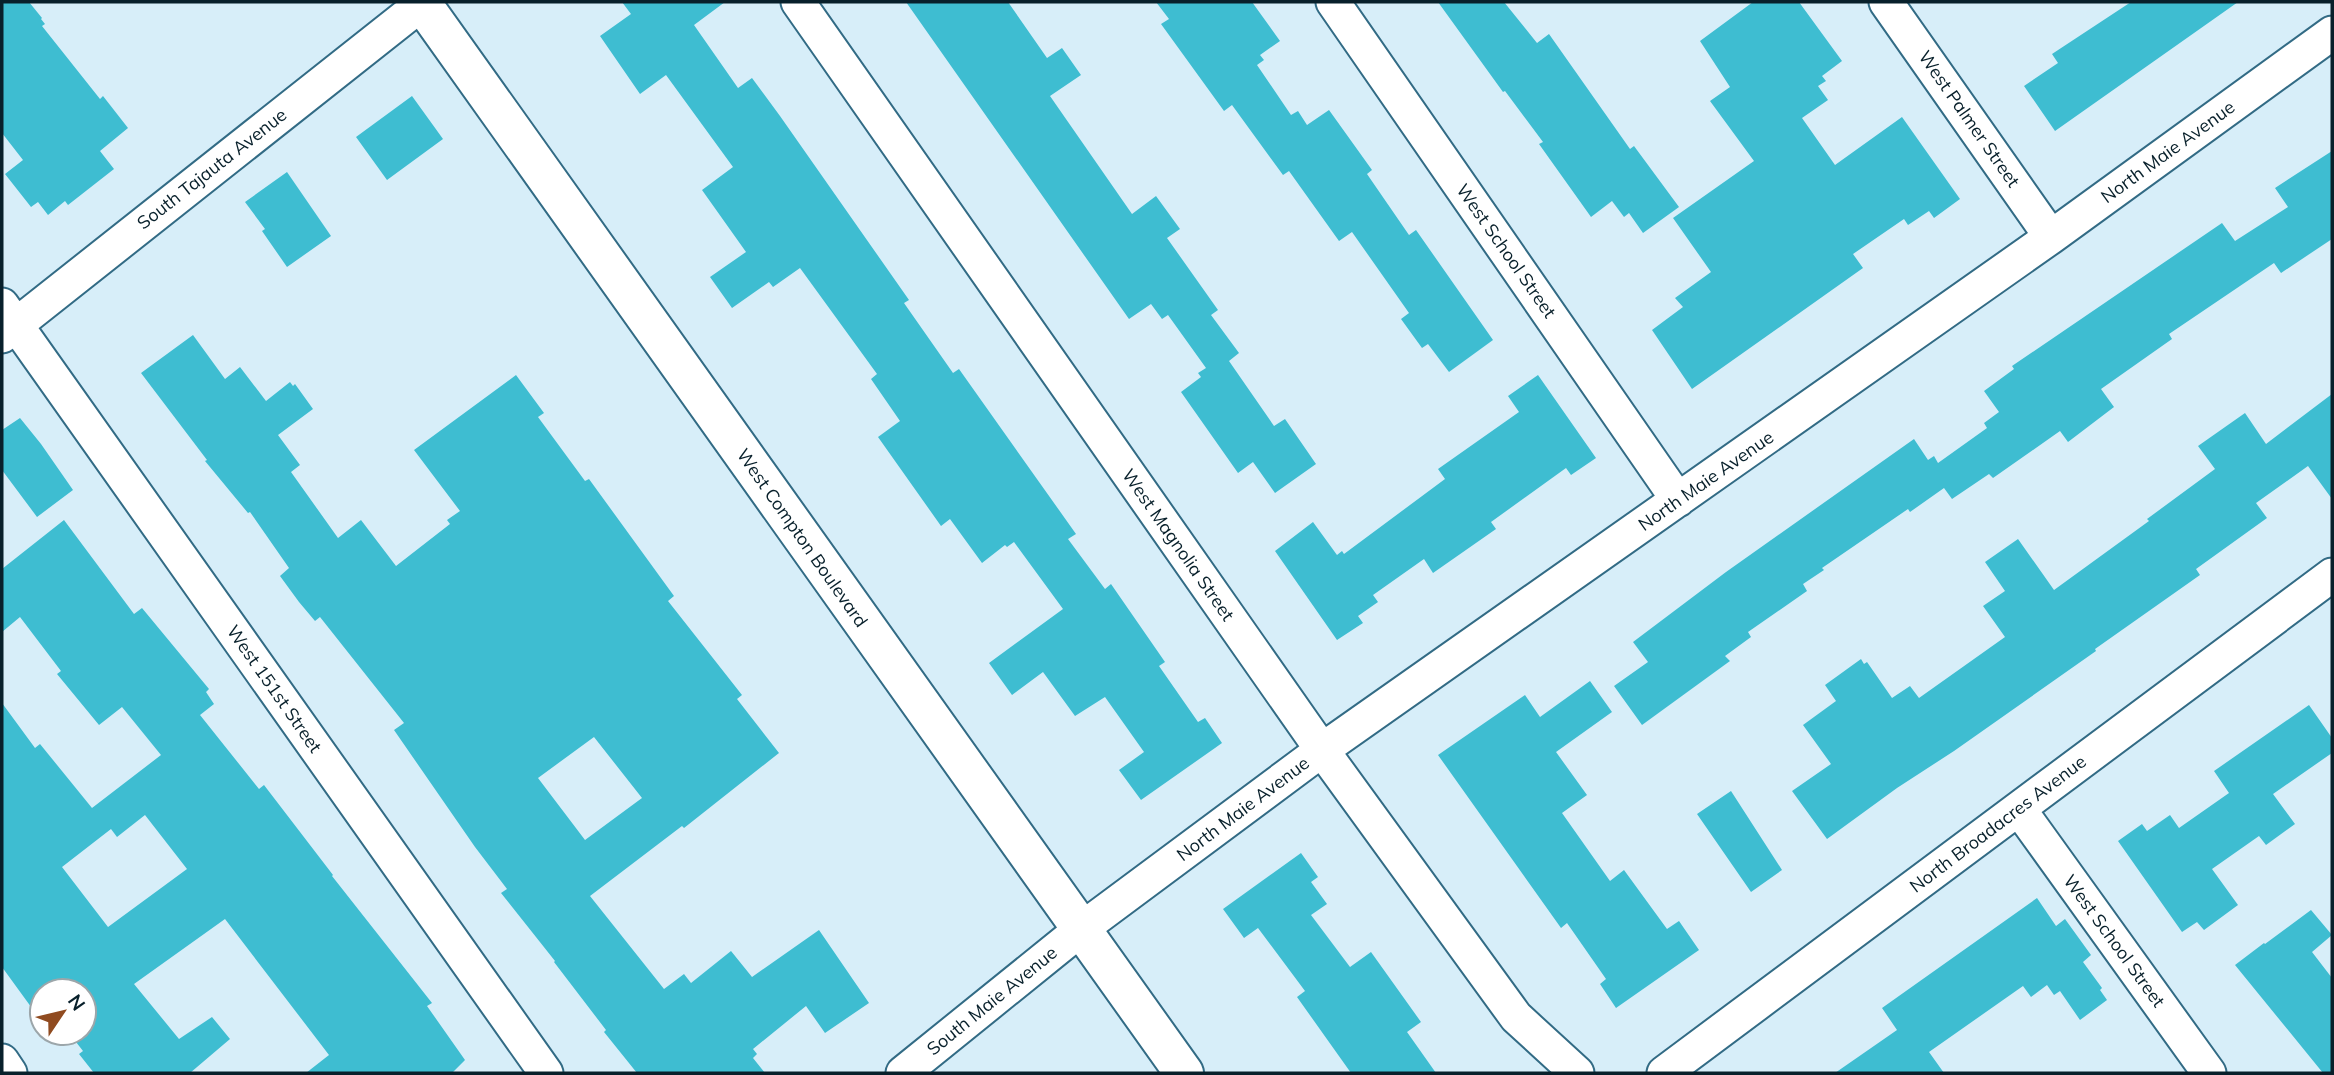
<svg xmlns="http://www.w3.org/2000/svg" width="2334" height="1075" font-family="Mulish,sans-serif">
<style>
.building{fill:#3ebdd1;fill-rule:evenodd}
.lines{fill:none;stroke-linecap:round;stroke-linejoin:round}
.minor-casing{stroke:#326b85;stroke-width:37}
.secondary-casing{stroke:#326b85;stroke-width:42}
.minor{stroke:#fff;stroke-width:33}
.secondary{stroke:#fff;stroke-width:38}
.labels{text-anchor:middle;stroke-width:6;stroke-linejoin:round;paint-order:stroke}
.street-label{font-size:18px;fill:#08202b;stroke:#fff}
</style>
<rect width="100%" height="100%" fill="#d7eef9"/>
<path class="building" d="M2 2H29L42 18 41 19 45 24 42 26 100 99 103 96 128 128 100 151 114 169 68 205 65 201 48 215 38 202 31 207 5 174 23 160 2 133Z
M622 2H725L694 25 738 88 752 78 780 116 909 300 904 303 953 373 959 369 1076 534 1068 539 1105 589 1111 584 1165 662 1159 666 1198 722 1205 718 1222 743 1215 748 1141 800 1119 770 1144 752 1105 697 1075 716 1043 672 1012 695 989 663 1063 609 1014 542 1007 547 1005 545 982 563 950 519 941 526 878 437 900 421 871 379 877 374 800 268 773 287 769 282 732 308 710 277 746 252 702 190 733 167 666 75 640 94 600 36 631 14Z
M906 2H1008L1047 58 1062 48 1081 75 1050 96 1132 214 1156 196 1180 229 1167 238 1218 310 1211 315 1239 353 1229 361 1274 426 1285 419 1316 464 1275 493 1253 462 1238 473 1181 392 1201 377 1198 373 1206 368 1168 315 1162 319 1151 304 1129 319Z
M1156 2H1252L1280 41 1260 55 1264 60 1257 65 1291 115 1298 111 1307 125 1329 110 1372 170 1367 174 1409 235 1416 230 1493 340 1449 372 1428 344 1422 348 1401 319 1409 313 1352 232 1339 241 1289 171 1283 175 1232 105 1224 111 1161 24 1169 19Z
M1438 2H1504L1537 43 1549 34 1630 149 1634 146 1679 207 1643 233 1629 213 1624 217 1612 201 1591 217 1539 144 1543 142 1505 91 1503 92Z
M1753 2H1799L1842 61 1822 76 1826 81 1818 86 1828 100 1802 118 1835 165 1902 117 1960 199 1934 218 1929 211 1908 225 1904 219 1853 254 1863 268 1692 389 1652 330 1683 307 1675 298 1711 272 1673 218 1754 161 1710 101 1730 87 1700 41Z
M2131 2H2238L2055 131 2024 86 2058 63 2052 54Z
M412 96 443 139 387 180 356 137Z
M2332 151V239L2281 273 2274 263 2169 334 2172 339 2101 389 2114 407 2068 442 2060 431 1993 478 1989 474 1952 499 1944 488 1910 512 1908 509 1822 568 1824 570 1803 584 1807 591 1748 632 1751 637 1725 656 1730 661 1642 725 1614 686 1648 662 1633 642 1726 572 1914 439 1928 460 1934 456 1938 463 1987 428 1984 423 1999 412 1984 391 2014 369 2012 366 2222 223 2235 241 2288 207 2275 188Z
M287 172 331 236 287 267 262 231 265 229 245 202Z
M193 335 225 379 240 367 266 401 290 382 293 386 295 384 313 409 278 435 300 465 291 472 338 538 361 520 396 566 450 524 447 520 460 511 414 450 516 375 544 413 538 417 585 481 589 479 674 596 668 601 742 695 737 699 779 753 684 828 682 826 590 896 664 989 684 974 691 983 731 951 752 977 819 930 869 1003 825 1033 806 1006 753 1049 757 1054 753 1058 765 1073H637L604 1032 606 1030 554 962 555 961 501 893 507 889 475 847 394 730 404 723 320 617 315 621 299 602 280 576 289 568 250 512 248 513 205 461 207 460 141 373ZM594 737 642 798 585 840 538 778Z
M1538 375 1596 458 1571 475 1566 468 1491 522 1496 529 1433 573 1424 559 1373 595 1378 602 1358 616 1363 623 1337 640 1275 551 1313 522 1337 555 1342 551 1344 554 1445 479 1438 469 1519 412 1508 396Z
M2332 394V499L2308 466 2256 503 2267 518 2196 569 2200 575 2095 649 2096 651 1954 751 1897 788 1827 839 1792 791 1831 764 1803 725 1836 701 1825 685 1861 659 1864 664 1867 662 1892 698 1910 686 1919 698 2005 637 1983 606 2005 591 1985 562 2018 539 2054 590 2149 521 2147 519 2215 469 2198 446 2245 413 2266 444Z
M20 418 41 444 73 490 37 517 2 470V430Z
M64 520 134 614 142 608 209 689 206 692 214 704 200 715 259 789 264 785 333 875 332 876 432 1003 427 1006 465 1060 452 1073H306L329 1055 225 919 134 984 179 1039 212 1017 230 1039 190 1073H94L79 1054 83 1051 69 1033H84V991H42V1005L34 1011 2 967V703L35 748 40 744 92 808 161 755 122 707 99 725 57 674 61 671 20 617 2 632V569ZM145 815 187 869 108 927 62 867 111 829 117 837Z
M1590 681 1612 712 1556 752 1587 795 1562 813 1610 881 1624 870 1667 929 1679 921 1699 950 1616 1008 1600 984 1606 979 1567 923 1561 928 1438 755 1525 695 1540 717Z
M2309 705 2332 738V753L2273 794 2295 824 2266 845 2259 836 2212 869 2238 905 2204 930 2197 922 2182 932 2118 841 2142 824 2147 831 2170 815 2179 828 2229 793 2214 771Z
M1731 791 1782 870 1751 892 1697 814Z
M1301 853 1318 877 1311 882 1327 904 1311 915 1350 967 1371 952 1421 1022 1407 1032 1436 1073H1351L1297 997 1305 991 1258 928 1244 938 1223 909Z
M2037 898 2056 926 2065 919 2091 955 2083 962 2102 988 2100 990 2107 1000 2080 1020 2060 991 2054 995 2047 985 2031 997 2023 986 1929 1052 1944 1073H1835L1897 1030 1882 1008Z
M2311 910 2332 935 2312 952 2332 978V1073H2323L2235 965 2264 943 2265 944Z"/>
<g class="lines">
<g class="minor-casing">
<path id="minor" d="M798 2 1322 750 1516 1017 1577 1073
M1333 2 1678 500
M1886 2 2051 237
M2 305 546 1073
M2 336 424 2
M2019 809 2209 1073
M2 1061 10 1073
M903 1073 1080 930 1322 750 2051 237 2332 33
M1664 1073 2332 575"/>
</g>
<g class="secondary-casing">
<path id="secondary" d="M421 2 1184 1073"/>
</g>
<use href="#minor" class="minor"/>
<use href="#secondary" class="secondary"/>
</g>
<g class="labels">
<g class="street-label">
<text transform="translate(1969 119) rotate(55)" y="6">West Palmer Street</text>
<text transform="translate(2168 152) rotate(-36)" y="6">North Maie Avenue</text>
<text transform="translate(212 169) rotate(-38)" y="6">South Tajauta Avenue</text>
<text transform="translate(1506 251) rotate(55)" y="6">West School Street</text>
<text transform="translate(1706 481) rotate(-35)" y="6">North Maie Avenue</text>
<text transform="translate(802 538) rotate(55)" y="6">West Compton Boulevard</text>
<text transform="translate(1178 545) rotate(55)" y="6">West Magnolia Street</text>
<text transform="translate(274 689) rotate(55)" y="6">West 151st Street</text>
<text transform="translate(1243 809) rotate(-37)" y="6">North Maie Avenue</text>
<text transform="translate(1998 824) rotate(-37)" y="6">North Broadacres Avenue</text>
<text transform="translate(2114 941) rotate(54)" y="6">West School Street</text>
<text transform="translate(992 1001) rotate(-39)" y="6">South Maie Avenue</text>
</g>
</g>
<rect width="2334" height="1075" fill="none" stroke="#08202b" stroke-width="7"/>
<g transform="translate(63 1012) rotate(55)"><circle r="33" fill="#ffffff" stroke="#9ca6aa" stroke-width="2"/>
<path d="M0-5L12 26L0 18L-12 26Z" fill="#904b20"/>
<text y="-10" font-size="19" font-weight="bold" text-anchor="middle" fill="#08202b">N</text>
</g>
</svg>
